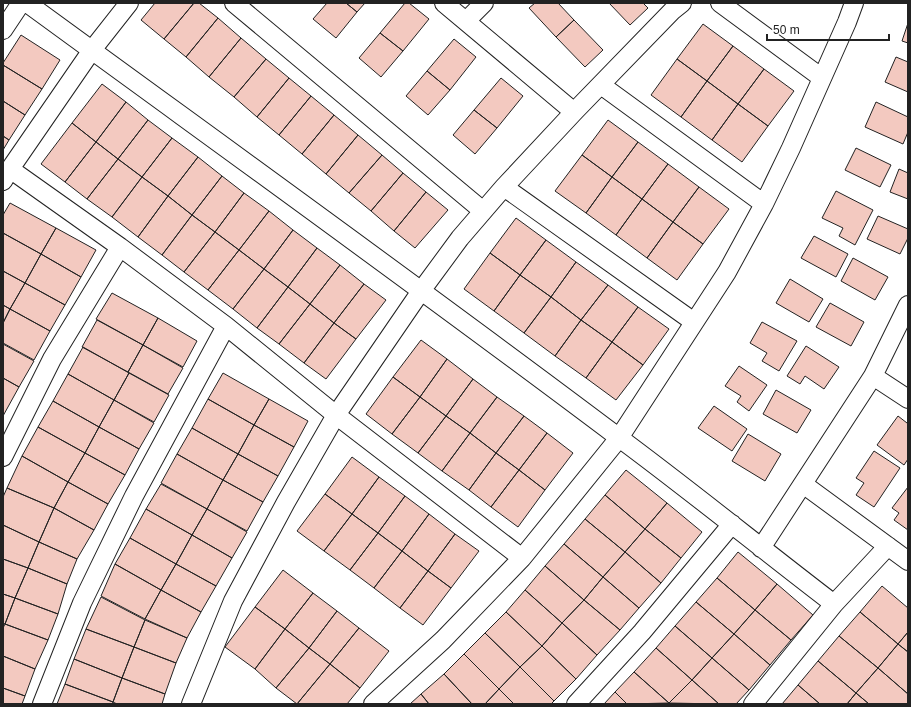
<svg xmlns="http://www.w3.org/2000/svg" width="911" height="707" font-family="Arial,sans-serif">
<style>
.building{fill:#f3c9c0;stroke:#222}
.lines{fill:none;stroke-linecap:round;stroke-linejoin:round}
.minor-casing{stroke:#222;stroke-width:20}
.minor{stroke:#fff;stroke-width:18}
</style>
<rect width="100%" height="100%" fill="#fff"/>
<path class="building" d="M155 3H194L164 39 141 20Z
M194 3H199L218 18 186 57 164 39Z
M327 3H346L357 12 336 38 313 19Z
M346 3H365L357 12Z
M405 3H409L429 19 403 51 380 33Z
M535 3H558L574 20 556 37 529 8Z
M609 3H643L648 8 630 25Z
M218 18 241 38 209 77 186 57Z
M574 20 603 50 585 67 556 37Z
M908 23V43L902 41Z
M703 24 733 46 707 81 677 59Z
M380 33 403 51 381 77 359 58Z
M21 35 60 60 42 89 3 65V63Z
M241 38 266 59 234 97 209 77Z
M454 39 476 57 450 90 427 71Z
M733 46 764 69 738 104 707 81Z
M896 57 908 62V92L885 82Z
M266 59 289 78 257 117 234 97Z
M677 59 707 81 681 117 651 95Z
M3 65 42 89 25 115 3 101Z
M764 69 794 91 768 126 738 104Z
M427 71 450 90 428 115 406 96Z
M289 78 311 96 279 135 257 117Z
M501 78 523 96 497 128 474 110Z
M707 81 738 104 712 140 681 117Z
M102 84 126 102 96 142 72 123Z
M311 96 334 115 302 154 279 135Z
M3 101 25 115 9 140 3 136Z
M126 102 148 120 118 159 96 142Z
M876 102 908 117V132L903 144 865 127Z
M738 104 768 126 742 162 712 140Z
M474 110 497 128 475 154 453 135Z
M334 115 358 135 326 174 302 154Z
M148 120 172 138 142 177 118 159Z
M608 120 638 142 612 177 582 155Z
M72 123 96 142 65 182 41 164Z
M358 135 382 155 349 193 326 174Z
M3 136 9 140 3 150Z
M172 138 198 157 168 196 142 177Z
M96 142 118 159 87 199 65 182Z
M638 142 668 164 642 199 612 177Z
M856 148 891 165 880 187 845 170Z
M382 155 403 173 371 211 349 193Z
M582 155 612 177 586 213 555 191Z
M198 157 222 176 192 215 168 196Z
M118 159 142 177 112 217 87 199Z
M668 164 699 187 673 222 642 199Z
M899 169 908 173V199L890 192Z
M403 173 426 192 394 231 371 211Z
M222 176 244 193 215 232 192 215Z
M142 177 168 196 138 237 112 217Z
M612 177 642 199 616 235 586 213Z
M699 187 729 209 703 244 673 222Z
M836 191 873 210 855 245 839 236 843 228 822 218Z
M426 192 448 210 415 248 394 231Z
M244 193 269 211 239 250 215 232Z
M168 196 192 215 162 255 138 237Z
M642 199 673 222 647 258 616 235Z
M10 203 56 228 41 254 3 233V215Z
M269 211 293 230 264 269 239 250Z
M192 215 215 232 184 272 162 255Z
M878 216 908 229V238L900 254 867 239Z
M516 218 546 240 520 275 490 253Z
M673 222 703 244 677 280 647 258Z
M56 228 96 250 81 277 41 254Z
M293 230 317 248 288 287 264 269Z
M215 232 239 250 208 290 184 272Z
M3 233 41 254 25 283 3 271Z
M814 236 848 254 836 277 801 258Z
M546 240 576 262 551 297 520 275Z
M317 248 340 265 310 304 288 287Z
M239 250 264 269 233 309 208 290Z
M490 253 520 275 494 311 464 289Z
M41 254 81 277 65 305 25 283Z
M853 258 888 277 875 300 841 281Z
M576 262 608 285 581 320 551 297Z
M340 265 364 284 334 323 310 304Z
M264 269 288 287 257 328 233 309Z
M3 271 25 283 10 309 3 305Z
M520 275 551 297 524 333 494 311Z
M790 279 823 299 809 322 776 303Z
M25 283 65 305 50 331 10 309Z
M364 284 386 300 356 339 334 323Z
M608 285 638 307 612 342 581 320Z
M288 287 310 304 279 344 257 328Z
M112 293 158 318 143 345 96 319Z
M551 297 581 320 555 356 524 333Z
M830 303 864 322 851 346 816 327Z
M310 304 334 323 304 363 279 344Z
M3 305 10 309 3 323Z
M638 307 669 329 643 365 612 342Z
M10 309 50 331 34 360 3 343V323Z
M158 318 197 341 183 367 143 345Z
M97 320 143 345 128 372 82 347Z
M581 320 612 342 586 378 555 356Z
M762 322 797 341 779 371 762 361 767 353 750 343Z
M334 323 356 339 326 379 304 363Z
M421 340 447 359 420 397 393 377Z
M612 342 643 365 616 400 586 378Z
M3 344 34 361 19 387 3 378Z
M143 345 183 368 168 394 128 372Z
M806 346 839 367 824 389 805 376 800 384 787 376Z
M83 347 129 373 114 400 68 374Z
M447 359 473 379 446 416 420 397Z
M739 366 767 385 749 411 737 402 741 396 725 386Z
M129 373 169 395 154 422 114 400Z
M223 373 269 399 254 425 208 399Z
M68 374 114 400 99 427 53 401Z
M393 377 420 397 392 434 366 414Z
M3 378 19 387 3 416Z
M473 379 497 397 470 433 446 416Z
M776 390 811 410 797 433 763 414Z
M420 397 446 416 418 453 392 434Z
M497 397 524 416 496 453 470 433Z
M208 399 254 425 238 454 192 428Z
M269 399 308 421 294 447 254 425Z
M114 400 154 423 139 449 99 427Z
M53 401 99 427 85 453 38 427Z
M714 406 747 429 732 451 698 428Z
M446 416 470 433 442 471 418 453Z
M524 416 547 433 519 470 496 453Z
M898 416 907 423 908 422V459L904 465 877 445Z
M254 425 294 447 278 476 238 454Z
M38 427 85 453 68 482 22 456Z
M99 427 139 449 125 475 85 453Z
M192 428 238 454 223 480 177 454Z
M470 433 496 453 469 490 442 471Z
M547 433 573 453 545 490 519 470Z
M748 434 781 454 765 481 732 461Z
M874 451 900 468 874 507 856 495 864 483 856 478Z
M85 453 125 475 108 504 68 482Z
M496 453 519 470 491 507 469 490Z
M177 454 223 480 207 509 161 483Z
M238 454 278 476 263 502 223 480Z
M22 456 68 482 54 508 7 488Z
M352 457 379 477 352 514 325 494Z
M519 470 545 490 518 527 491 507Z
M626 470 667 503 645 529 605 495Z
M379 477 405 496 378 533 352 514Z
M223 480 263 502 247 531 207 509Z
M68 482 108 504 94 530 54 508Z
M161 484 207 509 192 535 146 509Z
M908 487V530L894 520 899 513 892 508Z
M7 488 54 508 39 542 3 525V497Z
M325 494 352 514 324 551 297 531Z
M605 495 645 529 625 552 585 519Z
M405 496 429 514 402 551 378 533Z
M667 503 702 532 681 558 645 529Z
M54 508 94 530 77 559 39 542Z
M146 509 192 535 176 564 130 538Z
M207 509 247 532 232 558 192 535Z
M352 514 378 533 350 570 324 551Z
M429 514 455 534 428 571 402 551Z
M585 519 625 552 603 577 564 544Z
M3 525 39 542 28 568 3 559Z
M645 529 681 558 661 583 625 552Z
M378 533 402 551 374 588 350 570Z
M455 534 479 551 451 588 428 571Z
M192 535 232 558 216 586 176 564Z
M130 538 176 564 161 590 115 564Z
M39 542 77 559 67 584 28 568Z
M564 544 603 577 584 600 545 566Z
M402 551 428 571 400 608 374 588Z
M625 552 661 583 639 608 603 577Z
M738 552 777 584 755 610 717 578Z
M3 559 28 568 15 598 3 594Z
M115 564 161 590 145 619 101 596Z
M176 564 216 586 201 612 161 590Z
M545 566 584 600 562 623 525 590Z
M28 568 67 584 58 614 15 598Z
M283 570 313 593 285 629 255 607Z
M428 571 451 588 423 625 400 608Z
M603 577 639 608 620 630 584 600Z
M717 578 755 610 734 634 696 602Z
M777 584 813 615 791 640 755 610Z
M882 586 908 608V632L898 644 860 612Z
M161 590 201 612 187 638 145 619Z
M525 590 562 623 542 646 506 612Z
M313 593 337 611 309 648 285 629Z
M3 594 15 598 5 624 3 623Z
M101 597 145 620 134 647 86 629Z
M15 598 58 614 48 640 5 624Z
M584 600 620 630 597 655 562 623Z
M696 602 734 634 712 658 675 626Z
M255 607 285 629 255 669 225 647Z
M755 610 791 640 770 665 734 634Z
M337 611 359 628 330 664 309 648Z
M506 612 542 646 520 667 485 633Z
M860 612 898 644 878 668 839 636Z
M145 620 187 638 176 663 134 647Z
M562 623 597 655 576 679 542 646Z
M5 624 48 640 35 669 3 656V628Z
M675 626 712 658 692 680 656 648Z
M359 628 389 651 360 688 330 664Z
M86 629 134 647 122 678 74 659Z
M285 629 309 648 276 688 255 669Z
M908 632V652L898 644Z
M485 633 520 667 499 689 464 654Z
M734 634 770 665 749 690 712 658Z
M839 636 878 668 856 693 818 661Z
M898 644 908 652V694L878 668Z
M542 646 576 679 554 701 520 667Z
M134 647 176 663 165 694 122 678Z
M309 648 330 664 297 704 276 688Z
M656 648 692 680 669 703 634 672Z
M464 654 499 689 485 704H472L444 674Z
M3 656 35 669 25 696 3 688Z
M712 658 749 690 736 704H719L692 680Z
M74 659 122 678 113 702 65 684Z
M818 661 856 693 847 704H820L798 685Z
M330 664 360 688 347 704H297Z
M520 667 554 701 551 704H514L499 689Z
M878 668 908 694V704H869L856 693Z
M634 672 669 703 627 704 615 692Z
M444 674 472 704H429L421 694Z
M122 678 165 694 162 704H117L113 702Z
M692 680 719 704 669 703Z
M65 684 113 702 112 704H57Z
M798 685 820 704H782Z
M3 688 25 696 22 704H3Z
M499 689 514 704H485Z
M615 692 627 704H604Z
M856 693 869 704H847Z
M421 694 429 704H410Z"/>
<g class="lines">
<g class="minor-casing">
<path id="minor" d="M27 3C224 147 423 290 618 437 691 491 762 549 834 604
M234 3 483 211
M444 3 574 112
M720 3 822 78
M466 21 484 3
M3 30 21 3
M601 85 764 204
M10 169 120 247 226 326 336 415 522 558
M3 181 10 169 92 50 129 3
M504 187 694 322
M873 376 908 399
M3 457 52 359 120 247
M803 484 908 561
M761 548 873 376 908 305
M42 704 82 603 134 496 226 326
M191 704 233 601 286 502 336 415 421 291 460 238 504 187 574 112 672 11 682 3
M373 704 443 640 522 558 619 438 727 272 764 204 791 148 847 22 854 3
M576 704 642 632 732 524
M753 704 834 604 888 546"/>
</g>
<use href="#minor" class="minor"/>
</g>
<rect width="911" height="707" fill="none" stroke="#222222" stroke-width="8"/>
<path d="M767 34v6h122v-6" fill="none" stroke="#222222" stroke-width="2"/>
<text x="773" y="34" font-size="12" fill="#222222" stroke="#ffffff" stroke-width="3" paint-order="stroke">50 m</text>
</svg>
